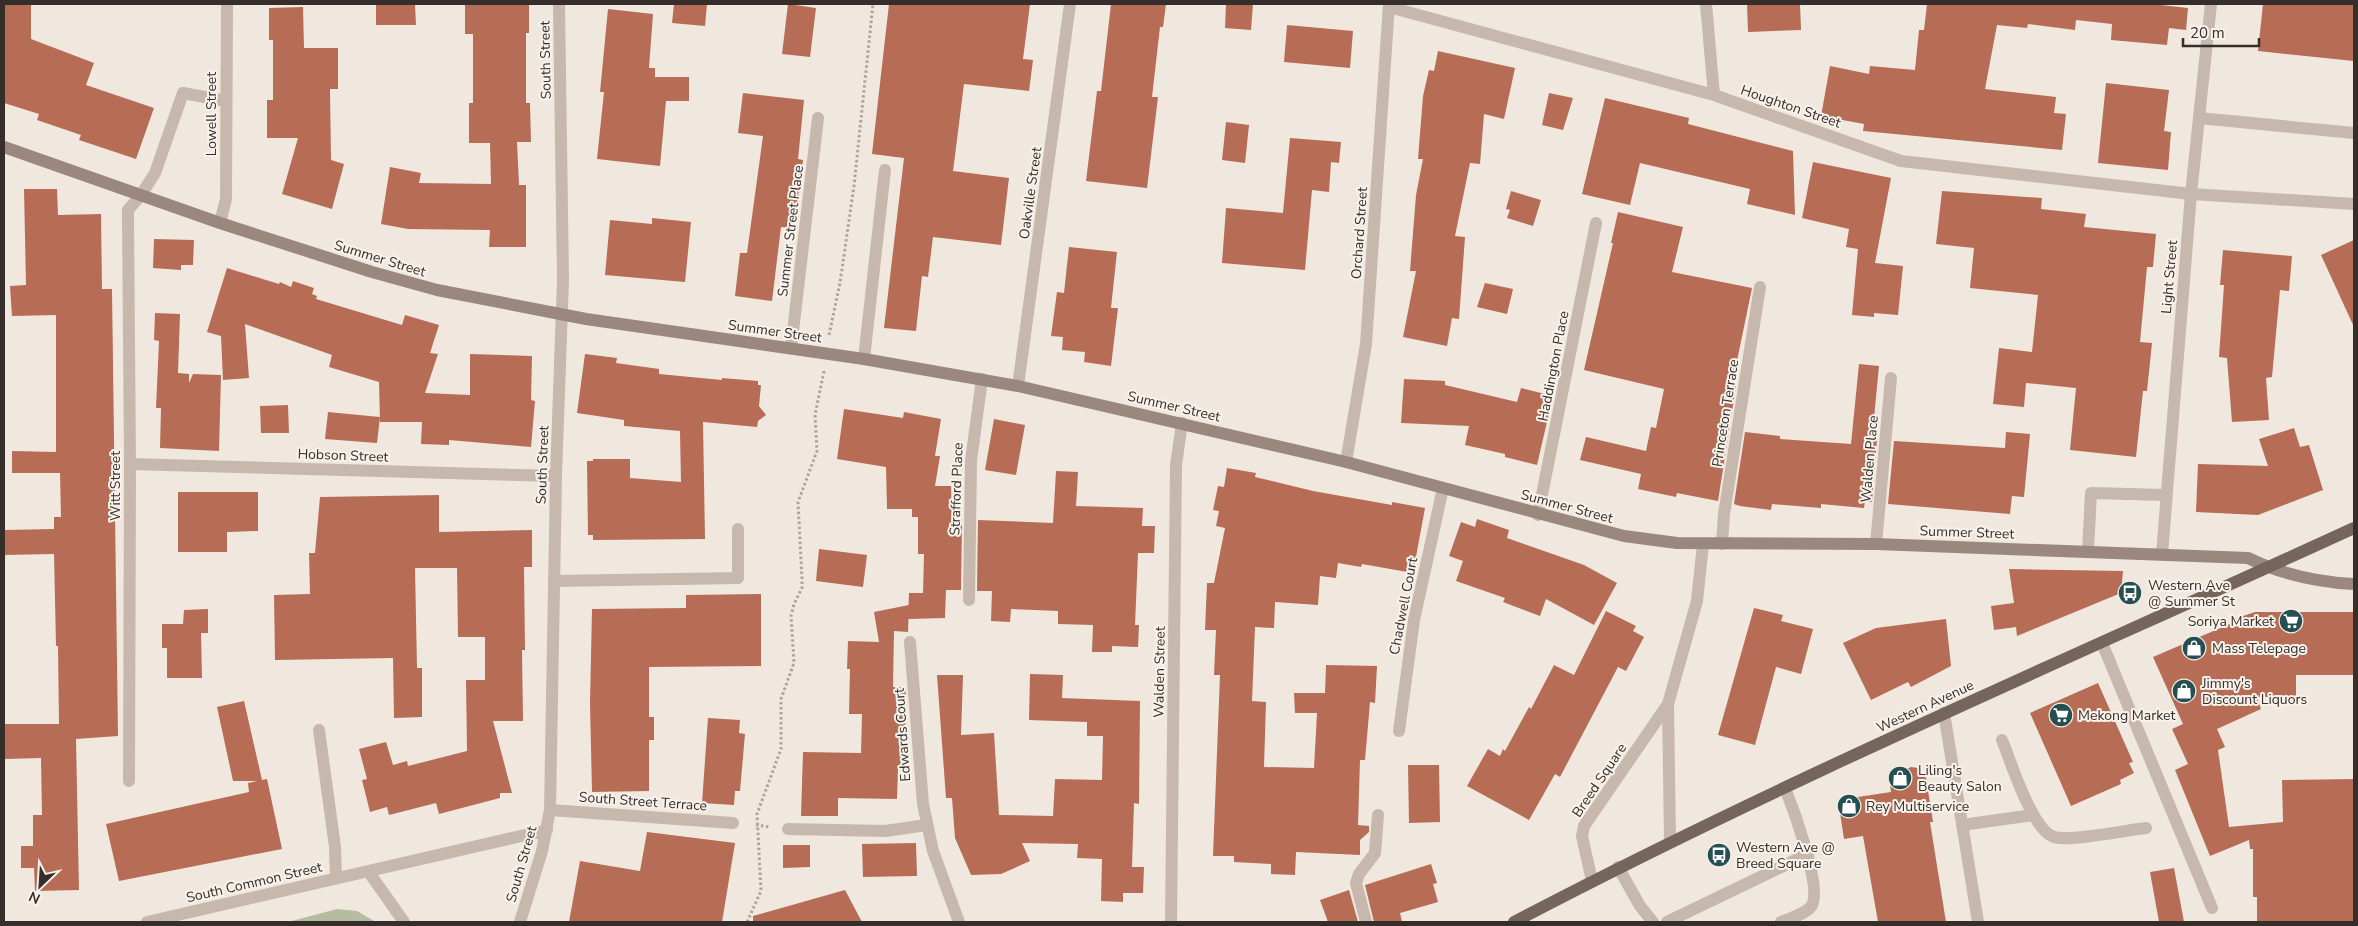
<svg xmlns="http://www.w3.org/2000/svg" width="2358" height="926" font-family="'Nunito Sans',sans-serif">
<style>
.green{fill:#b4bda1}
.building{fill:#b76c56}
.lines{fill:none;stroke-linecap:round;stroke-linejoin:round}
.path{stroke:#b2a297;stroke-width:3;stroke-dasharray:2.5 2.5;stroke-linecap:butt}
.service{stroke:#c6b8ac;stroke-width:12}
.minor{stroke:#c6b8ac;stroke-width:12}
.secondary{stroke:#9a887e;stroke-width:12}
.primary{stroke:#75655d;stroke-width:12}
.labels{text-anchor:middle;stroke-width:4;stroke-linejoin:round;paint-order:stroke}
.street-label{font-size:14px;fill:#352e2a;stroke:#f8f2eb}
.poi-label{font-size:14px;fill:#352e2a;stroke:#f8f2eb;text-anchor:start}
</style>
<rect width="100%" height="100%" fill="#f0e8df"/>
<path class="green" d="M337 909 357 911 376 922H288Z"/>
<path class="building" d="M4 4H31V39L94 63 86 85 154 108 136 159 79 140 81 135 37 120 39 114 4 103Z
M376 4H415L416 25H376Z
M465 4H529V33H526V103H530L531 142H517L519 185H526V247H489L490 230 408 229 381 224 390 167 421 173 419 183 491 184 490 143H469V103H473V34H465Z
M674 4H707L705 26 672 23Z
M788 4 816 8 810 57 782 54Z
M889 4H1030L1023 59 1033 60 1029 91 964 84 953 171 1009 178 1001 245 933 237 928 277 922 276 916 331 884 328 904 158 872 154Z
M1111 4H1166L1163 27H1160L1152 97H1158L1147 188 1086 181 1097 91H1101Z
M1226 4H1253L1251 30 1225 28Z
M1747 4H1800L1801 30 1748 32Z
M1927 4H2152L2188 8 2186 30 2169 28 2167 45 2111 40 2112 24 2076 20 2075 30 2028 24 2027 28 1997 25 1985 89 2056 97 2054 113 2066 114 2062 150 1863 131 1864 124 1821 116 1830 66 1869 74 1870 66 1915 70 1919 30H1924Z
M2263 4H2354V61L2258 51Z
M303 7 304 48H338V89H330L331 160 344 164 332 209 282 194 298 138H267V100H273V40H269V8Z
M608 9 653 14 649 68H655V77H689V101H666L660 166 597 159 604 92H600Z
M1287 25 1353 31 1350 68 1284 62Z
M1438 51 1515 68 1504 119 1484 114 1480 164 1470 163 1455 236 1465 237 1459 319 1452 318 1447 346 1403 337 1416 271H1410L1416 195 1423 159H1418L1423 96 1429 70 1434 71Z
M2106 83 2169 90 2164 131 2171 132 2168 170 2098 163Z
M743 93 804 100 798 159 803 160 794 228 781 227 772 301 735 296 740 253H747L763 136 738 133Z
M1549 93 1573 98 1563 130 1542 125Z
M1605 98 1689 118 1688 124 1793 151 1795 215 1747 204 1750 189 1640 163 1630 205 1582 194Z
M1226 122 1249 125 1245 163 1222 160Z
M1290 138 1341 142 1339 163 1331 162 1329 192 1312 190 1305 270 1222 263 1226 208 1283 213Z
M1813 162 1891 178 1875 263 1903 266 1898 315 1874 313V317L1852 315 1858 249 1846 247 1849 229 1802 218Z
M24 189H57L58 215 101 214 102 289H112L118 736 76 739 79 890 35 891 34 868H21V846H33V815H42L41 758 4 759V724H59L58 646H56L54 554 4 555V530L54 529V517H61L60 473H12V451L56 452V315L12 316 10 286 26 285Z
M1511 191 1541 200 1533 226 1507 218 1510 210 1506 209Z
M1942 191 2042 198 2041 209 2086 214 2084 227 2156 234 2153 267H2147L2140 342 2152 343 2147 391H2143L2136 457 2070 450 2076 388 2026 383 2024 407 1993 404 1999 348 2032 352 2038 295 1970 288 1974 248 1936 244Z
M1618 212 1683 227 1672 272 1752 288 1732 385 1736 386 1718 501 1677 493 1676 497 1638 489 1641 474 1580 460 1586 437 1646 451 1651 427 1656 428 1664 389 1584 370 1613 243H1611Z
M652 218 691 222 685 282 605 275 610 220 652 224Z
M154 239 194 240 193 265H181V270L153 268Z
M2354 240V327L2321 255Z
M1069 247 1117 252 1111 308H1118L1111 366 1084 362 1085 352 1062 350 1063 337 1051 336 1057 292 1064 293Z
M2223 250 2292 256 2289 291 2280 290 2272 377 2266 378 2269 420 2232 422 2227 358 2219 357 2224 285H2220Z
M227 268 279 284 280 282 291 287 293 281 314 288 312 294 317 296 316 299 402 325 405 315 439 325 430 353 438 354 425 393 470 395V354L532 356 531 400 535 401 531 447 449 440V445L421 444 422 422H380L379 382 329 367 332 355 245 324 249 378 223 380 221 336 207 332Z
M1485 283 1513 289 1507 314 1477 307Z
M155 313 180 314 178 373 189 374V383L193 374 221 375 219 451 160 448 161 408H156L159 341 154 340Z
M585 354 617 358 616 363 659 369V374L722 380V378L758 381V385H761L759 406 766 415 758 421 757 427 703 422 705 539 593 540V535H588L587 461H593V459H630V478L681 482 680 431 624 426V420L577 413Z
M1859 364 1879 366 1872 439H1877L1872 502 1865 501 1864 508 1821 504V508L1772 504 1771 510 1740 506 1734 504 1745 432 1780 436V439L1851 444Z
M1404 379 1445 381V385L1517 402 1521 388 1553 396 1537 465 1505 457V454L1465 445 1469 426 1401 423Z
M288 405 289 433H261L260 406Z
M844 409 903 418 904 412 941 419 935 456H940L935 486H951L952 519H962L961 590H946L945 618 908 619 909 593H923L924 554H918V517H912V509H887L886 467 837 459Z
M328 412 380 417 377 443 325 439Z
M994 419 1025 425 1016 475 985 470Z
M2294 428 2300 447 2309 445 2323 490 2258 515 2196 512 2198 464 2268 466 2259 439Z
M2006 432 2030 434 2024 497 2012 496 2010 514 1888 504 1894 441 2005 448Z
M1227 468 1256 473 1255 477 1313 491 1392 505V502L1425 508 1413 573 1362 564 1361 567 1338 563 1336 578 1320 576 1318 605 1275 602 1274 628 1255 627 1252 701 1266 702 1264 767 1314 768 1317 713H1295L1294 693H1325L1326 665 1377 666 1375 703 1370 702 1365 760H1360L1358 825 1369 826V832L1360 840V855L1296 852 1295 875 1271 874V864L1234 862V856H1213L1220 675H1214L1216 630H1205L1207 583H1214L1225 528 1216 526 1219 511 1213 510 1218 486 1224 487Z
M1056 471 1078 472 1076 506 1143 508 1142 526H1155L1154 553H1138L1135 625H1139L1138 647 1112 646V652H1092L1093 625 1058 624V611L1011 609 1010 622 991 621 992 591H977L978 520 1053 523Z
M178 492H258V531L227 532V552H178Z
M439 495V532L532 530V567H524L525 650H522L523 721H493L512 793H500V798L439 814 436 803 389 815 387 807 370 812 362 780 367 779 359 749 386 742 393 765 407 761 408 766 467 751 466 680H485V637H458L457 568H415L417 668H422V717L394 718 393 658 275 660 274 595 310 594 309 553H315L320 497Z
M1477 519 1509 530 1507 538 1584 565 1617 583 1594 625 1546 599 1540 616 1503 602 1505 598 1456 581 1463 561 1449 556 1461 522 1475 527Z
M819 549 867 555 863 587 816 581Z
M2009 569 2123 571 2121 593 2017 636 2016 627 1994 630 1991 606 2014 603Z
M761 594V666L649 667V717H654V740H649V791L592 792 590 703 592 609 686 608V595Z
M909 605 908 632 894 631 893 687H905L906 696 904 770 898 769 897 799 838 798V816H801L803 752 861 753 862 714H849L850 669H847L848 641 879 642 874 612Z
M1754 608 1783 615 1781 621 1813 629 1801 674 1776 667 1755 745 1718 735Z
M208 609V633H201L202 678H167V648H162V624H183L184 610Z
M1606 611 1636 626 1633 631 1644 637 1626 671 1618 667 1560 777 1555 774 1529 820 1467 786 1488 749 1500 756 1503 749 1505 751 1529 707 1531 709 1554 665 1574 675Z
M2255 612H2354V675H2296V697H2257L2261 709 2217 729 2225 747 2218 750 2229 827 2283 822 2282 780 2354 779V922H2257V897H2253V849H2250L2249 840 2210 856 2175 770 2188 764 2172 729 2183 724 2153 657 2232 623 2231 620Z
M1946 619 1951 666 1911 687 1908 682 1871 700 1843 643 1876 628Z
M1030 674 1063 675 1062 698 1140 701 1139 804 1134 803 1132 867H1144L1143 893H1123V902L1101 901 1102 859 1077 858 1078 844 1022 843 1030 861 1001 874 971 875 955 838 952 798H946L937 675H963L961 735 994 733 999 815 1053 816 1055 779 1102 780 1103 736H1087V722L1029 720Z
M2098 683 2133 762 2129 763 2134 773 2120 780 2121 784 2071 806 2030 713Z
M244 701 262 780 267 779 282 849 119 881 106 824 249 792 248 783 257 781H233L217 707Z
M708 718 740 720 739 733 745 734 740 791H735L734 805 702 803Z
M1408 765H1439L1440 822 1409 823Z
M1911 767 1918 768 1926 778 1933 822H1930L1946 922H1878L1863 836 1844 839 1838 800 1891 792 1889 777Z
M647 832 735 843 722 922H569L580 861 640 871Z
M916 843 917 876 863 877 862 844Z
M783 845H810V867L783 868Z
M1431 864 1437 883 1433 884 1438 902 1400 913 1402 922H1374L1365 885Z
M2174 868 2184 922H2159L2150 872Z
M845 890 862 922H753V916Z
M1349 890 1358 922H1328L1320 900Z"/>
<g class="lines">
<path class="path" d="M829 335 840 283 854 186 873 4
M756 825 770 827
M747 922 761 891 757 814 781 749V699L794 663 791 616 794 604 802 588V579L798 502 817 451 815 415 824 371"/>
<path class="service" d="M2199 118 2354 133
M2191 194 2354 204
M141 195 155 173 183 93 226 101
M864 359 885 170
M2088 551 2091 493 2166 495
M554 581 738 578V529
M2102 643 2212 908
M319 730 335 847 336 878
M2002 740C2011 762 2032 830 2054 837 2069 842 2127 830 2146 828
M1962 825 2033 815
M1618 867 1640 906 1653 922
M1667 922 1808 854
M1781 922C1790 918 1807 914 1812 905 1822 886 1793 808 1785 788"/>
<path class="minor" d="M1706 4 1714 95
M1389 7 1714 95 1901 161 2191 194
M220 223 226 199 227 4
M791 348 818 118
M1018 386 1070 4
M1346 462 1366 344 1389 4
M130 464 556 476
M1538 515 1596 223
M1722 544 1724 514 1760 287
M1876 544 1891 378
M2162 554 2191 194 2211 4
M969 600 971 461 982 379
M910 642 923 804 933 851 959 922
M1944 713 1978 922
M1399 731 1414 620 1443 488
M129 781 130 464 128 218V210L141 195
M550 810 733 823
M788 829 885 831 927 825
M1670 841 1668 704 1697 601 1703 544
M368 871 404 922
M1592 881 1582 836 1584 826 1668 704
M147 922 547 830
M520 922 542 851 550 810 556 476 563 280 559 4
M1171 922 1176 465 1182 423
M1366 922 1356 883 1359 874 1375 853 1378 815"/>
<path class="secondary" d="M4 147 220 223 372 272 437 290 586 319 864 359 1018 386 1346 462 1624 536 1677 543 1876 544 2248 558C2281 574 2318 582 2354 584"/>
<path class="primary" d="M1514 922C1788 778 2073 657 2354 528"/>
</g>
<defs>
<g id="bus-disc" transform="scale(1.25)"><circle r="9.5" fill="#254f52" stroke="#f8f2eb"/><path d="M-5-6H5V4H4V6H2V4H-2V6H-4V4H-5ZM-3.5-4V0h7V-4ZM-3.5 1.2v1.5H-2V1.2ZM2 1.2v1.5H3.5V1.2Z" fill="#fff"/></g>
<g id="supermarket-disc" transform="scale(1.25)"><circle r="9.5" fill="#254f52" stroke="#f8f2eb"/><path d="M-6-5.5h2.5l.6 2H6L4.5 2H-2.5L-4.4-4H-6ZM-1.5 3.2a1.3 1.3 0 1 0 .1 0ZM3 3.2a1.3 1.3 0 1 0 .1 0Z" fill="#fff"/></g>
<g id="shop-disc" transform="scale(1.25)"><circle r="9.5" fill="#254f52" stroke="#f8f2eb"/><path d="M-5-2.5h2.3a2.7 3.5 0 0 1 5.4 0H5L5.5 6h-11ZM-1.5-2.5h3a1.5 2.3 0 0 0-3 0Z" fill="#fff"/></g>
</defs>
<g fill-rule="evenodd">
<use href="#bus-disc" x="2130" y="593"/>
<use href="#supermarket-disc" x="2291" y="621"/>
<use href="#shop-disc" x="2194" y="648"/>
<use href="#shop-disc" x="2184" y="691"/>
<use href="#supermarket-disc" x="2061" y="715"/>
<use href="#shop-disc" x="1900" y="778"/>
<use href="#shop-disc" x="1849" y="806"/>
<use href="#bus-disc" x="1719" y="855"/>
</g>
<g class="labels">
<g class="street-label">
<text transform="translate(545 60) rotate(-91)" y="5">South Street</text>
<text transform="translate(1791 106) rotate(19)" y="5">Houghton Street</text>
<text transform="translate(211 114) rotate(-90)" y="5">Lowell Street</text>
<text transform="translate(1030 193) rotate(-82)" y="5">Oakville Street</text>
<text transform="translate(790 231) rotate(-83)" y="5">Summer Street Place</text>
<text transform="translate(1359 233) rotate(-86)" y="5">Orchard Street</text>
<text transform="translate(380 258) rotate(17)" y="5">Summer Street</text>
<text transform="translate(2169 277) rotate(-85)" y="5">Light Street</text>
<text transform="translate(775 331) rotate(8)" y="5">Summer Street</text>
<text transform="translate(1553 366) rotate(-79)" y="5">Haddington Place</text>
<text transform="translate(1174 406) rotate(13)" y="5">Summer Street</text>
<text transform="translate(1725 413) rotate(-81)" y="5">Princeton Terrace</text>
<text transform="translate(343 455) rotate(2)" y="5">Hobson Street</text>
<text transform="translate(1869 459) rotate(-85)" y="5">Walden Place</text>
<text transform="translate(542 465) rotate(-88)" y="5">South Street</text>
<text transform="translate(115 486) rotate(-90)" y="5">Witt Street</text>
<text transform="translate(956 489) rotate(-88)" y="5">Strafford Place</text>
<text transform="translate(1567 506) rotate(15)" y="5">Summer Street</text>
<text transform="translate(1967 532) rotate(2)" y="5">Summer Street</text>
<text transform="translate(1403 606) rotate(-79)" y="5">Chadwell Court</text>
<text transform="translate(1159 672) rotate(-89)" y="5">Walden Street</text>
<text transform="translate(1925 706) rotate(-25)" y="5">Western Avenue</text>
<text transform="translate(902 735) rotate(-94)" y="5">Edwards Court</text>
<text transform="translate(1599 780) rotate(-56)" y="5">Breed Square</text>
<text transform="translate(643 801) rotate(4)" y="5">South Street Terrace</text>
<text transform="translate(521 864) rotate(-74)" y="5">South Street</text>
<text transform="translate(254 882) rotate(-13)" y="5">South Common Street</text>
</g>
<g class="poi-label">
<text x="2148" y="590">Western Ave<tspan x="2148" dy="16">@ Summer St</tspan></text>
<text x="2274" y="626" text-anchor="end">Soriya Market</text>
<text x="2212" y="653">Mass Telepage</text>
<text x="2202" y="688">Jimmy's<tspan x="2202" dy="16">Discount Liquors</tspan></text>
<text x="2078" y="720">Mekong Market</text>
<text x="1918" y="775">Liling's<tspan x="1918" dy="16">Beauty Salon</tspan></text>
<text x="1866" y="811">Rey Multiservice</text>
<text x="1736" y="852">Western Ave @<tspan x="1736" dy="16">Breed Square</tspan></text>
</g>
</g>
<rect width="2358" height="926" fill="none" stroke="#352e2a" stroke-width="10"/>
<g transform="translate(40 886) rotate(205)" stroke="#f8f2eb" stroke-width="4" paint-order="stroke">
<path d="M0-4L9 19L0 12L-9 19Z" fill="#352e2a"/>
<text y="-8" font-size="14" font-weight="bold" text-anchor="middle" fill="#352e2a">N</text>
</g>
<path d="M2183 38v8h76v-8" fill="none" stroke="#352e2a" stroke-width="2.5"/>
<text x="2190" y="38" font-size="15" fill="#352e2a" stroke="#f8f2eb" stroke-width="4" paint-order="stroke">20 m</text>
</svg>
